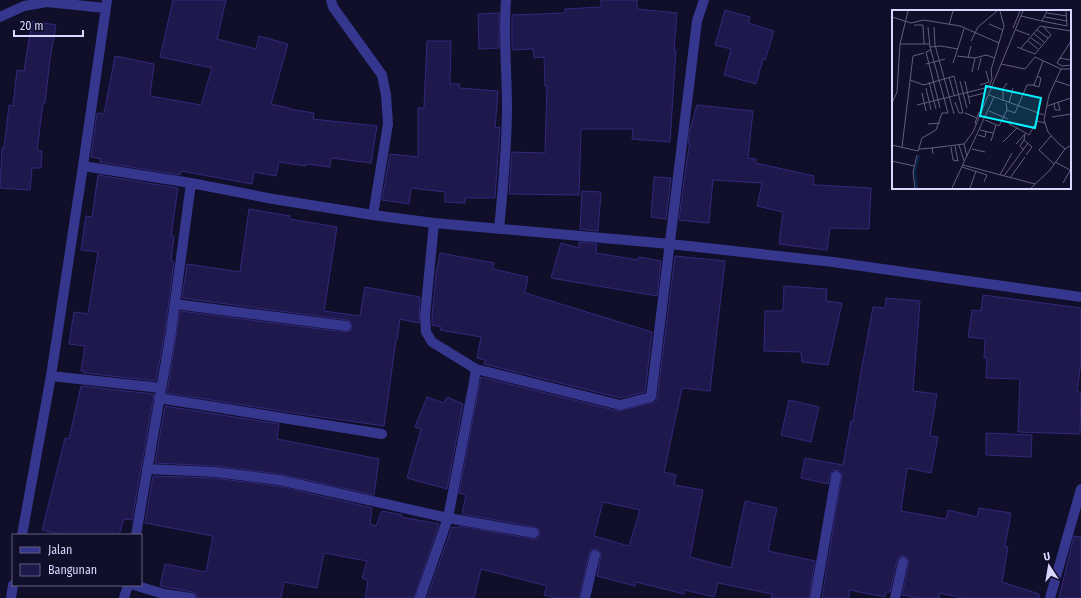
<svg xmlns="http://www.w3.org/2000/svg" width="1081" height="598" font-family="'Fira Sans Condensed',sans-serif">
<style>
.building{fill:#1f184d;stroke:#33287b;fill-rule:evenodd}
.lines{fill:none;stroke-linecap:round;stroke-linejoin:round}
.minor{stroke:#34378d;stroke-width:10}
.inset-river{fill:none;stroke:#07264f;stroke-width:2}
.inset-road{fill:none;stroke:#615e7f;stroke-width:1}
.view{fill:#03f6ff;fill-opacity:0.15;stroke:#03f6ff;stroke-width:2}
.inset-edge{fill:none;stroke:#d9d7ff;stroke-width:2}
</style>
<rect width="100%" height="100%" fill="#110e2a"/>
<path class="building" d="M173 0H226L217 39 256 49 259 36 288 44 271 104 289 108V109L314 113 313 119 377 126 371 163 331 158 330 167 306 164V166L279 162 276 176 254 172 252 184 181 171 180 175 100 162 101 159 91 157 97 113 104 114 115 56 154 64 150 96 201 105 212 68 160 57Z
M601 0H637V9L677 13 674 50H676L670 142 632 139 633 129H581L579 195 509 194 512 152 545 153 547 86H545L544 57 534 58 533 49 512 50V15L565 13V9L601 7Z
M725 10 750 17 748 23 774 31 765 60 763 59 756 84 724 75 731 49 715 45Z
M499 13V48L479 49 478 14Z
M32 21 56 25 50 59 45 103H43L37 150 42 151 41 168H32L30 190 0 188 2 148H4L9 105 13 106 17 70 24 71Z
M427 41H451L450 84H460L459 88 498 91 495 128 500 127 495 198H465V203L445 202V192L411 188 409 204 382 200 390 154 418 157V108H424Z
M697 105 753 111 748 158 756 159V163L814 176 813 184 817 185 871 188 869 229 830 228 827 250 779 244 783 212 757 206 762 183 713 180 709 223 679 220 687 159 690 144H688L690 129Z
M98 175 178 188 171 236H174L171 261 174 262 165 331 156 381 84 373V371H81L85 346 69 344 74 312 88 314 98 252 81 250 86 216 92 217Z
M654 177 671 178 666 219 651 217Z
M582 191 601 192 598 231 580 229Z
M249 209 290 216V219L337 227 324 311 360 316 365 287 420 297 419 323 400 319 397 340H396L384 426 307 415 167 393 180 311 345 332 351 330 352 323 347 320 182 298 187 264 240 272Z
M579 242 597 244 596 253 638 260 639 257 661 261 657 296 551 278 561 243 579 248Z
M440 253 494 263 493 269 528 277 525 293 652 332 645 392 620 398 484 364 485 360 477 358 481 337 440 330 441 327 432 325V316L436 274Z
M675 256 725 261 710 391 682 388 664 472 676 475 674 485 703 490 690 557 731 568 745 501 777 508 768 551 815 561 809 598H771L772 594 718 583 714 597 685 590 684 594 636 582 635 586 597 576 601 556 600 551 596 549 591 550 589 554 579 598H556L544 595 547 586 481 569 474 598H427L452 527 458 528 459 526 533 539H537L540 534V530L535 527 462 514 466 495 459 493 481 377 618 411 656 402 657 398ZM603 502 640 510 629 546 594 536Z
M784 286 827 289 826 301 842 303 828 365 802 362 801 352 764 351 765 311H783Z
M983 295 1081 308V362L1077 392H1081L1080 434 1018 432 1020 379 986 378 987 358H984L985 339 968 337 972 310 981 311Z
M886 298 920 301 913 391 937 394 930 436 938 437 931 473 907 468 901 511 946 519 948 510 977 517 979 508 1011 513 1005 546 1008 547 1002 582 1039 594V598H962L940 593 939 598H919L902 595 909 563 908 558 904 556 899 557 897 560 890 592H886L885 597 849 590V598H822L842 474 840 471 833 470 830 475 828 484 801 478 805 458 843 465 851 421H853L861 372 873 307 885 308Z
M81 386 154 394 132 520 124 519 119 535H63L42 530 65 438 69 439Z
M427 397 444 403 447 397 463 404 447 489 407 478 421 429 415 427Z
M789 400 819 407 811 442 781 435Z
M165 406 279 424 277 439 379 459 374 495 280 474 216 466 155 463Z
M986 433 1032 435 1031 457 986 455Z
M153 476 214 478 278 486 372 508 370 524 376 526 382 511 402 515V517L439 524 414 598H365L368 580 362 578 367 561 324 553 317 588 284 582 281 598H197L195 593 192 592 160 586 165 564 206 572 213 536 145 523Z
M1074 536 1081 537V598H1059Z"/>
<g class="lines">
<path class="minor" d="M331 0 333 7 382 75 386 95 388 124 373 215
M0 17 24 6 47 2 105 8
M83 166 191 183 273 199 373 215 434 223 670 244 833 262 1081 297
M434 223 425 316 426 332 432 342 476 369 620 405 651 397 697 21 704 0
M499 229C503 188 507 148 507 107 507 71 503 35 506 0
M175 304 346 326
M51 376 161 388
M159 398 382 434
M147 469 215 472 279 480 448 518 534 533
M22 535 51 376 83 166 107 0
M136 535 171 332 191 183
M134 585 164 594 191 598
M11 598 13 585
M124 598 128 585
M420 598 448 518 474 382 476 369
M585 598 595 555
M815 598 836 476
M895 598 903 562
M1050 598 1081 489"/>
</g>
<g transform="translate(892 10)">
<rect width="179" height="179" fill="#110e2a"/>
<path class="inset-river" d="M25 178 23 161 27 145"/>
<path class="inset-road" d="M155 1 150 11 175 16 174 1M155 3 175 6M129 6 150 11M0 7 19 13 32 10 68 16 107 33M153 7 175 11M97 14 111 20M22 15H31L32 34M57 15 61 1M42 17 43 35 62 104M121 18 128 1M124 20 138 25M145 20 156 28M141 23 152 32M139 28 149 35M79 31 86 17 105 1M136 31 146 39M179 31 165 53 170 56 179 55M8 34H37M38 37 49 36 66 39M125 37 143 44 159 25 151 16M129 38 148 16 179 21M39 40 34 42 48 98M65 46 83 48M76 48 79 36M167 48 179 50M61 53 72 19M34 54 53 49M109 54 133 59 143 47 169 59H179M169 59 157 85 152 110 156 122 166 133 173 139 179 135M86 60 89 48M80 62 83 48 94 45 103 48M57 67 62 85M18 70 32 75 62 66 71 103H67L63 92M68 71 75 98M73 71 78 94M164 71 179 76M37 72 44 99M88 75 97 72 94 61M141 75 147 77 149 68 145 66M97 77 100 69 99 60 112 16 108 1M34 78 39 100M30 83 34 101M97 85 152 105M77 87 92 83M111 91V79L115 73M0 93 5 82 8 34 16 1M117 93 121 78M162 93 163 100H168L166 92M25 95 97 77M155 96 179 88M115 100 123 103 135 75H142L151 51M97 101 116 109M73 103 85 108M160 107 179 104M93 110 107 116 115 100 114 93M119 111 117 114 125 118M36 114 48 113M85 114 83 113 87 102M88 120 101 123M86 125 93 127 94 122M159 126 147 140 162 154M99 131 104 115M111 132 125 118 137 125 145 111 153 113M72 134 75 146M124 134 133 124 132 130M0 135 26 141 30 128 44 120 50 103H56L38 37 36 17M67 135 72 151M10 137 21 46 32 43M59 137 61 150 66 151 63 136M27 139 41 138M80 139 93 142M132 140 128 136 132 130 140 137 134 145M41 144 40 138 72 134 81 122 131 1M0 151 22 156M163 152 178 160M71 155 143 174M70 157 95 165 92 172M108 165 120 143M112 166 136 133M118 168 133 147M171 173 179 159M23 178 21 162 25 145M60 178 102 87M78 178 84 161M139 178 158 160 173 139"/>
<path class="view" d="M94 76 149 88 143 118 88 106Z"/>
<rect width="179" height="179" class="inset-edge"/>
</g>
<rect x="12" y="534" width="130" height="52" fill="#110e2a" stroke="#615e7f"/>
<rect x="20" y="547" width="20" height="6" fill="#34378d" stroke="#615e7f"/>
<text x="48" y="554" font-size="12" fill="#d9d7ff">Jalan</text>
<rect x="20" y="564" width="20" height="12" fill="#1f184d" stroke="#615e7f"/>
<text x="48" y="574" font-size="12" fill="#d9d7ff">Bangunan</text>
<g transform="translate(1049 566) rotate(348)" stroke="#110e2a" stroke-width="3" paint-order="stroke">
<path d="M0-3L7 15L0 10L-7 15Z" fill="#d9d7ff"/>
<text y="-6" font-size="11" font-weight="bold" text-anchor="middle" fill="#d9d7ff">U</text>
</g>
<path d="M14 30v6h69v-6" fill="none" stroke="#d9d7ff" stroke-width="2"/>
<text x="20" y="30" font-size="12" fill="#d9d7ff" stroke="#110e2a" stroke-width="3" paint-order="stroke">20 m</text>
</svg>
